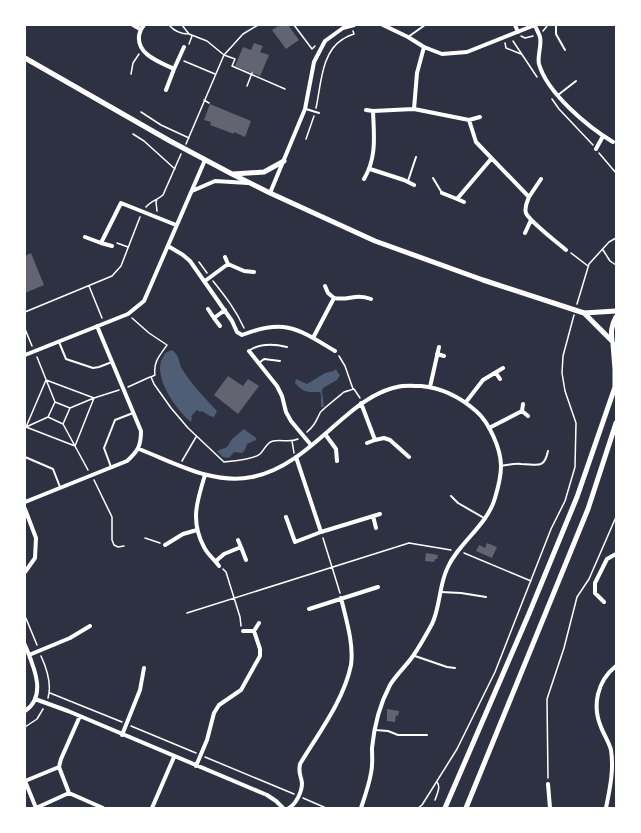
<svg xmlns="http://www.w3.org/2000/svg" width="641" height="833" font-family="Figtree,sans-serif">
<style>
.water{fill:#4f5d75}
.building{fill:#626471}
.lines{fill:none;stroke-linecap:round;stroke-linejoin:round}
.path{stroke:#fff;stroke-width:1.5}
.service{stroke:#fff;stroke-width:2}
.minor{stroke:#fff;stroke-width:4}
.tertiary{stroke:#fff;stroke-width:5}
</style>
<rect width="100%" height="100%" fill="#2d3142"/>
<path class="water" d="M172 350C180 356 178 361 182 369 192 385 205 398 217 411L214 417 210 416 202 411 200 412 197 410 191 416 192 418 191 422C177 411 155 380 161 361 162 359 164 356 165 353Z
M336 369 338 373 340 375 337 380 323 388 322 391 324 407H321V394L320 392C305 392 305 393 295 383L296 379 307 384 325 373 334 371Z
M244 429 256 438V440L247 444 245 450 242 453 234 452 229 458 223 457 217 451 227 447 232 439Z"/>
<path class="building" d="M280 25H288L299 40 286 49 272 30Z
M254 43 263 46 260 52 269 55 260 76 235 66 243 47 251 50Z
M210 104 251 121 245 137 234 132V134L210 125 211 122 204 120Z
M31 253 44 285 25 293V256Z
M228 376 243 386 248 379 259 386 238 414 214 395Z
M487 543 497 547 492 558 476 551 479 545 485 548Z
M426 553 438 555 437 559H435L434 562 425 561Z
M387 709 399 711 398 716 396 715 395 722 387 721Z"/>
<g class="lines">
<path class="path" d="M169 25C174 31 182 34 189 34
M182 25 189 34 207 41 224 55 235 59 232 66 285 89
M294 25 312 49 315 46
M543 31 547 26 546 25
M521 36 525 38 533 36
M513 41 537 77
M505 43 506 48 521 54
M189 44 192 36
M184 61 215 74
M131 74 133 63 139 54
M247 86 252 73
M552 99 559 109 593 145
M204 100 209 103
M316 108C321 86 321 52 343 39 346 37 350 35 354 34L353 31
M141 112 161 125 189 138
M133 134 144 141 175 169
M306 139 314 116
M186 144 224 55 243 34 258 25
M599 153 616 173
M146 207C151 201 157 200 163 195L181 154
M157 211 156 202 157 199
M117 243 128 247
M603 250 610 261 616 265
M571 253 588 266
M199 262 207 273
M213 281C225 296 236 310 244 328
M89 286 102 318
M577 304 589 264 609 242 616 238
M25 312 112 276 121 266 140 217
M132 318 149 333 167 345C160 355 153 362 155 375L151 377 154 384 171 408 188 428 224 462C233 461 253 460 260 454 265 449 267 442 273 441 282 439 289 443 298 439
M25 329 32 346
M339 356 345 366 353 389
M37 357 55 402 48 417 63 424 70 408 55 402
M46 380 94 398 75 446 26 427Z
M128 387 150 377
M70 408 94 398 119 390
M63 424 88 470
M26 427 48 417
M307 432C315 425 316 421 320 413 320 411 342 394 344 392 348 391 350 390 354 389L360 398
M292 441 294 453
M182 461 196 437
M94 480 112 517V540L114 545 118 547 124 546
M145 538 160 543
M323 538 340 593
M464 553 531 581
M223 569 226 572 240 617 241 626
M187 613 409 543 451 550
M25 616 37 645
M41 656C47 669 52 684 48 698
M50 693 122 722
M131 726 196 753
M25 727 37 719 43 709
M205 757 294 794
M548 778 547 699 564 648 577 597 589 579 616 517
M303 798 326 808
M435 800C437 794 441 787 437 782
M418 808 422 805 457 749 495 672 551 529 565 501 575 467 576 423 565 391 562 373 563 356 574 315"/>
<path class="service" d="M556 25V34L565 50
M408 37 425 25
M558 95 576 81
M306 109 319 113
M433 178 442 193
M408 181 416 157
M59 342 66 359 93 368 99 367 112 362
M250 350C261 343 275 344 287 347
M259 363 264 359 280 361
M25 457 53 469 60 487
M501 466C508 465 515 463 521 464 537 464 544 470 548 451
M111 467 104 448 115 420 133 413
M451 496 458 503 484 518
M441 592 461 593 486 597
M415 656 447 667 455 668
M375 730 388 731 398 735H427"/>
<path class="minor" d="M133 25 140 29
M144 25C140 29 140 31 139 36 137 55 160 62 174 69L166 90
M383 25 408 37 424 47 442 54 467 52 535 25
M515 25 518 32
M535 25C536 29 539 33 540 37 542 46 537 56 539 64 547 93 588 127 613 142
M174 69 184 47
M414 109 469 120 480 117
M366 110 373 111
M469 120 476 142 529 197 541 179
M596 149 603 136
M370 169 404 180 414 185
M364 179C377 157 374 136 373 111L414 109 417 73 424 47
M192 191 215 181 248 183
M270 193 305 109 314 62 325 41 343 28 354 25
M442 193 457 199 491 159
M529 197C527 202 524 207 526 213 529 221 558 243 566 250
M457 199 464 202
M525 233 531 220
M85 237 101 243 121 203 176 225
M101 243 112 246
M168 246 183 255 190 261 232 321 237 332 242 335C285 318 298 329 335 351
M225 257 228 264
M205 281 228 264 244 271 254 272
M325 286 328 293 334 298
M208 309 214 318 225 310
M214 318 220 326
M313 338 334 298C349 301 355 293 371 299
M249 351 277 386 282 396 286 412 291 421 311 445
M437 354 444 356
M25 355 128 314 144 301 205 160
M496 373 500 379
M430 387 439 347
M466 402 483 380 503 368
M361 403 375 440 384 438 390 440 409 457
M522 411 528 416
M489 428 522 411 523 404
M325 434 336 449 337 461
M367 443 375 440
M139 449C175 463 213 485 252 477 290 470 319 438 347 415 361 403 378 391 397 387 404 385 414 386 421 386 443 388 460 397 476 411 489 422 501 449 501 466 501 477 498 488 495 498 487 526 458 543 447 569 439 586 440 608 432 624 426 635 420 646 413 656 406 666 396 675 390 685 380 704 374 727 372 748 372 756 373 765 371 773 369 785 365 796 361 808
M296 457 321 532
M205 475C197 501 190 521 204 547 207 554 215 560 219 566
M25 502 127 461C138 451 141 446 141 431L97 326
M25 509 36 538 35 558 25 572
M373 516 376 528
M286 517 295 542 321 532 380 514
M238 540 241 547
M165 545 183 534 197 530
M216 561 224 554 241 547 246 560
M604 602 595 593V583L607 559 616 554
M309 609 378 587
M254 631 259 623
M25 645C33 665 48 696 25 711
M29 655 70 638 90 626
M35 699 68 711 267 795 276 801 283 808
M80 716 61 759 59 767 69 793 103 808
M122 735 140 690 144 668
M196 766 207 740 214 713 219 705 241 690 260 656V649L254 631H243
M25 781 59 767
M25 781 36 808
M548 784 550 808
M36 808 69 793
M152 808 174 757
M289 808C296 804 302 792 302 783 301 775 298 774 300 764 318 734 344 700 351 665 354 644 346 619 341 598
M606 808C610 788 614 770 611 750 609 742 604 735 601 727 592 706 597 681 616 666"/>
<path class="tertiary" d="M25 58 170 141 232 174 270 193 375 241 483 280 584 313 616 311
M233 174 264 172 284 161
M584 313 612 341
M612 341C611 332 611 326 616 317
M445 808 528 616 577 497 615 387V369L613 344
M466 808 588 509 616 423"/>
</g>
<rect width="641" height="833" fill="none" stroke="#ffffff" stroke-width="52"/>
</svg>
